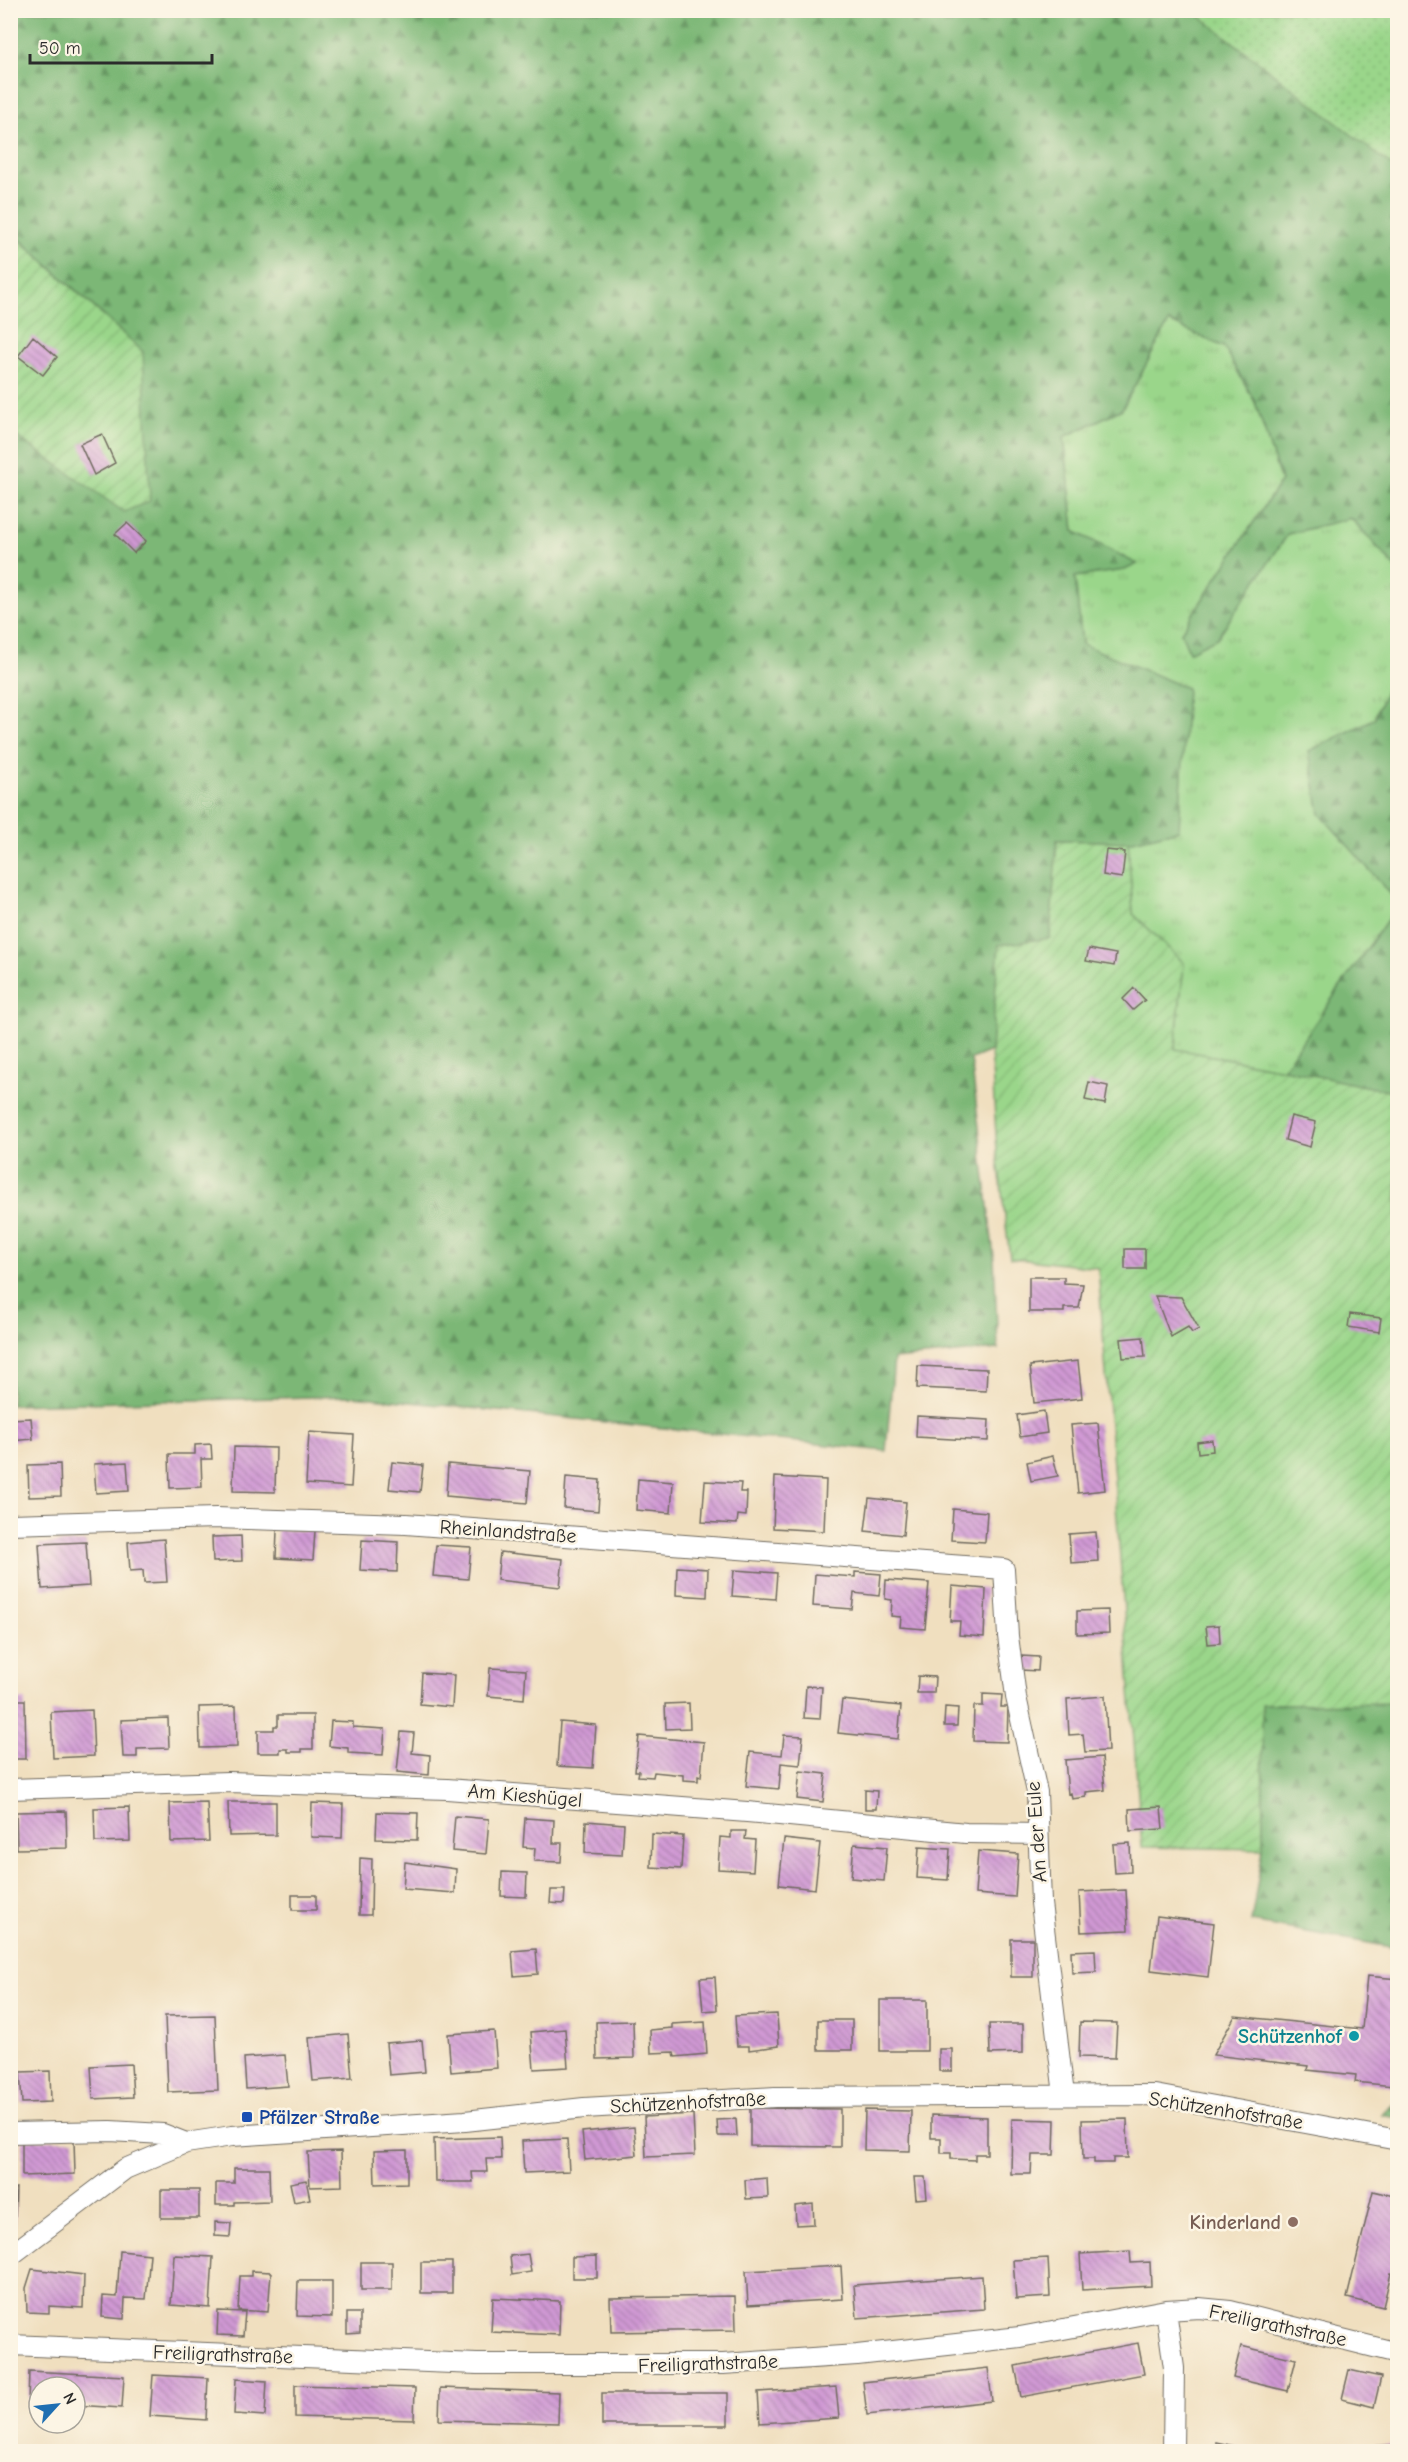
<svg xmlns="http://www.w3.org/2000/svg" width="1408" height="2462" font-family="'Comic Neue',sans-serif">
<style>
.grass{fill:url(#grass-tufts);stroke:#62805a;stroke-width:1.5}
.forest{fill:url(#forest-firs);stroke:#537150;stroke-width:1.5}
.park{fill:url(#park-dots);stroke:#62805a;stroke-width:1.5}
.garden{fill:url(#garden-furrows);stroke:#62805a;stroke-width:1.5}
.building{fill:url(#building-back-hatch)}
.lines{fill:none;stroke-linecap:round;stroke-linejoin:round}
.minor-casing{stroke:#706a5f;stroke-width:22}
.minor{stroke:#fff;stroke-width:20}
.culture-dot{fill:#0f9aa8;stroke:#fcf5e5;stroke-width:2}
.transit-dot{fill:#1a4fb4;stroke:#fcf5e5;stroke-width:2}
.education-dot{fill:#8d6e63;stroke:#fcf5e5;stroke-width:2}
.labels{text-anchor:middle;stroke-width:5;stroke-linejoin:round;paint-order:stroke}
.street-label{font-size:20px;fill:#2b2b2b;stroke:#fcf5e5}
.culture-label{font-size:20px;font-weight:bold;fill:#0d838f;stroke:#fcf5e5;text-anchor:end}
.transit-label{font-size:20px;font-weight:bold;fill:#164399;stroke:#fcf5e5;text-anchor:start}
.education-label{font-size:20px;font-weight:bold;fill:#785e54;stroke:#fcf5e5;text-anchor:end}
</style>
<defs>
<pattern id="grass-tufts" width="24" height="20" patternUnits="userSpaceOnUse" patternTransform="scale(1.5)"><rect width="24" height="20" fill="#9ad68a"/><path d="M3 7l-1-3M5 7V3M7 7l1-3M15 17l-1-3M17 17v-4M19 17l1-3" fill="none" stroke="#85b877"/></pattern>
<pattern id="forest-firs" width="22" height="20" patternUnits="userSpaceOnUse" patternTransform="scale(1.5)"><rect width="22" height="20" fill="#7bb776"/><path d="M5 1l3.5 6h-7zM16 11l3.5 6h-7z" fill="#659561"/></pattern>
<pattern id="park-dots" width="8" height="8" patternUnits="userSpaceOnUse" patternTransform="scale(1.5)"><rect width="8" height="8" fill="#9ad68a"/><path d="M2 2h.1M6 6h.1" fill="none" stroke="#85b877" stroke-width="1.8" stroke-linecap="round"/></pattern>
<pattern id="garden-furrows" width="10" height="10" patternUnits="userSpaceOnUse" patternTransform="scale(1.5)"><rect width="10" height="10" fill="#9ad68a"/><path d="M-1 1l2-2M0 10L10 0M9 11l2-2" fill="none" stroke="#85b877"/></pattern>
<pattern id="building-back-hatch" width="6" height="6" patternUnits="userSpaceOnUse" patternTransform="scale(1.5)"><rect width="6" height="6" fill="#d099d4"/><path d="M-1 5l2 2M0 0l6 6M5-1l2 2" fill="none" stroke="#a97dac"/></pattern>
</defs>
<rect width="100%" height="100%" fill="#fcf5e5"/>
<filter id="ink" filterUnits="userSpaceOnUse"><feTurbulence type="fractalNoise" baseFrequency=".0167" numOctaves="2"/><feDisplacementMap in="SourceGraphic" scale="12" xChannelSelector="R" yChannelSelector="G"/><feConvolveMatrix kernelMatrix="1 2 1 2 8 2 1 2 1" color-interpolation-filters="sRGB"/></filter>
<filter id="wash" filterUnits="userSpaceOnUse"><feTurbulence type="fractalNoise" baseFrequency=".008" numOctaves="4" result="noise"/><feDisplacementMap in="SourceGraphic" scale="24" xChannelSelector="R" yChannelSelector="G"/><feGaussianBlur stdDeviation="1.35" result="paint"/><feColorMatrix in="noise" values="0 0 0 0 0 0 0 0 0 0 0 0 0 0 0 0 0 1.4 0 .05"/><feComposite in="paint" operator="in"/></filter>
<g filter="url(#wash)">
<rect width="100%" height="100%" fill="#f0dfbf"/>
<path class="grass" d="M1169 322 1224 347 1255 402 1281 481 1181 632 1217 638 1288 534 1351 518 1397 569V664L1374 719 1309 751 1397 901V906L1283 1069 1175 1049 1184 963 1133 914 1128 842 1179 830 1082 644 1074 576 1124 570 1074 531 1064 437 1122 409Z"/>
<path class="forest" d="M11 11H1397V569L1351 518 1288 534 1217 638 1189 652 1181 632 1281 481 1255 402 1224 347 1169 322 1122 409 1064 437 1074 531 1137 564 1125 570 1075 577 1082 644 1187 688 1179 830 1128 842 1057 840 1050 939 999 945 991 1051 971 1059 994 1257 998 1349 894 1359 886 1451 352 1396 11 1405 10 432 124 511 143 352 11 231Z
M1397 664V901L1320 814 1309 751 1374 719Z
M1397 906V1093L1283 1069Z
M1397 1703V1948L1251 1922 1263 1849 1262 1704Z
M1397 2100V2117L1381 2114Z"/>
<path class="park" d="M1193 11H1397V170Z"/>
<path class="garden" d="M10 231 143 352 150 501 124 512 11 432Z
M1057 840 1128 842 1133 914 1184 963 1175 1049 1283 1069 1397 1093V1703L1262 1704 1263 1849 1142 1847 1098 1268 1010 1258 997 1152 991 1051 999 945 1050 938Z"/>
<g id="blocks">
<path class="building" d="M33 336 57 357 43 375 18 356Z
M102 434 115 463 94 475 80 444Z
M127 523 146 541 134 553 115 534Z
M1106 850 1125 852 1122 878 1103 875Z
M1089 949 1116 954 1114 966 1086 961Z
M1134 988 1145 1000 1133 1010 1123 999Z
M1089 1082 1108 1086 1105 1104 1085 1100Z
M1291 1116 1316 1122 1310 1147 1285 1140Z
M1125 1249H1145V1269H1125Z
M1029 1277H1064V1283L1083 1284 1079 1308H1064V1312H1029Z
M1155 1296 1181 1297 1199 1329 1192 1333 1188 1327 1171 1337Z
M1350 1314 1381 1318 1379 1332 1348 1327Z
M1143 1337 1145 1357 1123 1358 1121 1339Z
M1078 1361 1082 1398 1034 1403 1030 1366Z
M918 1366 987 1369 986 1391 917 1388Z
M1044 1411 1047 1433 1020 1437 1017 1415Z
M917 1416 989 1420 988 1441 916 1437Z
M31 1418 33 1439 10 1441V1419Z
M1098 1423 1105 1490 1078 1493 1071 1425Z
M309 1432 354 1435 351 1487 306 1484Z
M1212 1440 1213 1451 1198 1453 1197 1442Z
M211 1444 212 1459H201L202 1487 170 1488 169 1454H195V1445Z
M234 1447 276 1448 275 1492 233 1491Z
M1053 1456 1058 1476 1031 1481 1027 1462Z
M127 1462 129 1491 96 1493 94 1464Z
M392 1462 423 1465 420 1492 389 1489Z
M60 1464 61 1496 29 1497 28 1465Z
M448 1464 530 1471 527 1503 446 1496Z
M566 1477 600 1480 598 1511 564 1508Z
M775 1477 826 1480 824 1531 773 1528Z
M638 1479 673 1482 671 1513 636 1510Z
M705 1481 741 1483 740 1492H747L746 1516 738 1515 737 1524 702 1522Z
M869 1498 906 1502 903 1535 865 1531Z
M953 1509 987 1512 985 1542 951 1540Z
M277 1530 315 1531 313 1560 276 1558Z
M1096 1532 1098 1561 1071 1563 1069 1534Z
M241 1536 242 1561 213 1562 212 1537Z
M164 1539 167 1582 144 1583 143 1570 130 1571 128 1542Z
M362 1540 398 1542 397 1572 360 1570Z
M86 1542 89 1586 42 1589 39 1544Z
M436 1545 471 1547 468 1579 433 1576Z
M500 1552 563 1559 560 1587 497 1580Z
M677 1567 708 1569 707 1597 676 1595Z
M734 1570 777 1573 775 1599 732 1596Z
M855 1572 881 1574 879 1596 854 1593 852 1609 813 1606 815 1574 855 1577Z
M886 1580 929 1583 925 1629 900 1627 901 1617 891 1616 892 1600 885 1599Z
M952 1586 986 1589 984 1637 959 1635 960 1621H950Z
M1108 1610 1109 1633 1077 1634V1611Z
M1219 1625 1220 1643 1208 1644 1206 1626Z
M1021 1656 1039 1657 1038 1671 1021 1670Z
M490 1668 526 1670 524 1699 488 1696Z
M422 1673 454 1675 452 1707 420 1704Z
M918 1676 935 1677 934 1693H917Z
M806 1686 822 1687 820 1719 804 1718Z
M983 1694 1002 1695 1001 1707H1008L1007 1742 973 1741 974 1706H983Z
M1105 1696 1108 1751 1085 1752 1083 1734 1069 1735 1067 1699Z
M10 1700H25L26 1759H10Z
M842 1700 901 1706 898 1739 838 1733Z
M689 1703 690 1728 666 1729 665 1704Z
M236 1706 237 1747 200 1748 199 1707Z
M945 1707 958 1708 957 1726H944Z
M92 1710 94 1756 53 1758 51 1712Z
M278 1715H313V1749H302V1752H288V1749H280V1753H258V1730H274V1726H278Z
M168 1718 169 1748 137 1749V1757H123L121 1720Z
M331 1721 353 1722V1727L385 1729 383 1755 348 1753V1748L329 1746Z
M560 1722 596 1725 593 1768 557 1766Z
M401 1732 414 1733 412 1753 430 1755 429 1775 397 1772Z
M784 1735 803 1736 800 1765 781 1763 779 1789 746 1786 750 1752 782 1755Z
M639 1736 704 1742 701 1777 698 1776V1781L683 1780V1775L654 1772 653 1777 638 1776 639 1771H635Z
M1102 1757 1105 1790 1086 1792V1797L1072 1799 1071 1793 1068 1794 1065 1760Z
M800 1771 826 1774 823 1802 797 1799Z
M865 1790 877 1791 876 1809H865Z
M207 1802 209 1841 171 1842 170 1803Z
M228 1802H276V1835L229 1836Z
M312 1803 343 1804 342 1838 311 1837Z
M129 1807 130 1841 95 1842 94 1808Z
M1161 1807 1163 1829 1130 1831 1129 1809Z
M66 1811 67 1848 17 1849 16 1812Z
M377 1812 418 1813 417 1840 376 1839Z
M455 1816 489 1819 486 1854 452 1851Z
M525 1818 554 1820 553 1843H562L561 1862 534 1861 535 1848 523 1847Z
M586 1821 624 1824 622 1855 585 1853Z
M731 1831H746L745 1839 755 1840 753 1871 718 1869 720 1837 731 1838Z
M652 1834 683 1836 681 1869 651 1867Z
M784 1839 820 1843 815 1889 779 1885Z
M1130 1843 1131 1872 1115 1873 1113 1844Z
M854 1844 887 1847 884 1881 851 1878Z
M919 1847 950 1849 948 1880 917 1878Z
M978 1851 1018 1854 1015 1897 975 1894Z
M360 1858 372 1859 371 1915H359Z
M405 1862 456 1869 455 1893 403 1889Z
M502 1872 527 1873 526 1897 501 1896Z
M551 1890H565L564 1904 550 1903Z
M1126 1890 1128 1930 1081 1932 1079 1892Z
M292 1895H316V1910H292Z
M1157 1916 1214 1923 1208 1977 1151 1970Z
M1011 1939H1033V1977H1011Z
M536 1949 538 1974 514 1976 512 1951Z
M1095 1950 1096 1972 1072 1973 1071 1951Z
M1367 1976 1398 1979V2044L1393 2086 1355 2082 1356 2075 1307 2070 1308 2066 1213 2055 1235 2016 1362 2029Z
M715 1977 717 2010 703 2011 700 1978Z
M880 2000H927V2051H880Z
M777 2014 779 2046 749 2050V2046H737L735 2016Z
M215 2015 218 2090 168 2092 165 2016Z
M818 2020H852V2050H818Z
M633 2021 634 2058 597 2059 596 2022Z
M705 2022 707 2054 675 2057 674 2052 651 2053 650 2030 672 2028V2024Z
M1080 2022 1117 2023 1115 2058 1079 2057Z
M989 2024H1023V2053L990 2054Z
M565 2029 568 2067 534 2069 531 2032Z
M494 2031 497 2068 451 2072 448 2034Z
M348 2034 352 2078 313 2081 309 2038Z
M422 2040 425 2072 389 2075 386 2043Z
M939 2049H952V2071H939Z
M285 2055 288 2086 246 2089 244 2058Z
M131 2064 133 2097 93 2099 91 2066Z
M50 2071 51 2102 22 2103 20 2072Z
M750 2108 840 2109V2147L750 2146Z
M865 2110 911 2111 910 2151 864 2150Z
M693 2114 695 2155 646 2157 644 2117Z
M931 2115 987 2117V2154H975V2160L951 2159V2153H941V2138H931Z
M736 2119 737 2136H718L717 2120Z
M1012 2119 1055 2120 1054 2155H1032L1031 2174H1011Z
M1127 2119 1128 2158H1113V2163H1094V2159H1083L1082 2120Z
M634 2127 637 2155 585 2160 582 2132Z
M500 2137 501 2159H486L487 2172H472L473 2182H435L434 2139Z
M567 2139 569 2171 524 2173 522 2141Z
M22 2140H74L75 2174 22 2176Z
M407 2150V2183L375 2184 374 2151Z
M341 2151 342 2186 310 2187 308 2152Z
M234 2168H269L270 2201 234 2202V2205H216V2183H234Z
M914 2177H925L927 2198 916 2199Z
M767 2178 768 2198 746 2199 745 2180Z
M306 2180 310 2199 294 2202 290 2183Z
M16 2188 15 2224 10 2227V2189Z
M161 2190H199V2218H161Z
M1373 2191 1398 2197V2275L1391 2273 1383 2307 1347 2298Z
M813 2204 814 2224 796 2225 795 2206Z
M215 2222 231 2223 230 2237 215 2236Z
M120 2251 150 2254 146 2299 125 2298 124 2319 102 2317 103 2296 117 2297Z
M1130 2251 1131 2263 1150 2262 1151 2286 1082 2290 1080 2254Z
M528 2254 531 2272 512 2275 510 2256Z
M174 2255 213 2257 210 2308 171 2305Z
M597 2256V2278H572V2257Z
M1048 2258 1050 2297 1016 2299 1013 2260Z
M361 2262H392V2290H361Z
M421 2262H452V2293H421Z
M841 2266 843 2299 748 2305 746 2271Z
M32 2269 84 2275 83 2308 49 2306V2313L27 2312 26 2288Z
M251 2271 271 2272 268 2312 238 2310 240 2276H251Z
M982 2276 984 2309 857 2318 854 2285Z
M298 2281H332V2317L297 2316Z
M735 2296 736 2330 611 2332 610 2298Z
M493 2298 560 2301 559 2335 491 2332Z
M218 2311 245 2312 243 2336 217 2335Z
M347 2313H360V2333L347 2334Z
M1138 2343 1144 2374 1021 2397 1015 2366Z
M1241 2346 1296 2359 1288 2391 1233 2378Z
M988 2368 992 2401 867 2415 863 2382Z
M1349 2370 1381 2377 1374 2407 1342 2399Z
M29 2371 124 2376 122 2408 75 2405V2387H39V2403L28 2402Z
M153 2375 208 2378 206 2420 150 2416Z
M236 2379 267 2381 265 2416 234 2414Z
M295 2385 415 2388 414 2420 295 2417Z
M836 2387 839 2418 760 2423 758 2392Z
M440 2388 559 2392 558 2423 439 2420Z
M602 2393H728V2425H602Z
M1216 2442 1248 2449 1247 2451H1214Z
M1397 2445V2451H1365V2446Z"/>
</g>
</g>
<g filter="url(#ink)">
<use href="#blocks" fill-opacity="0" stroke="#706a5f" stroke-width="1.5"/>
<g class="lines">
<g class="minor-casing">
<path id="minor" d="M10 1524 216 1518 406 1524 1004 1569 1008 1636 1016 1697 1037 1792 1041 1903 1064 2095
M10 1789 228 1782 447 1789 747 1812 966 1833 1038 1834
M10 2133 110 2131 163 2134 186 2143
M10 2256 125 2169 186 2143 232 2136 465 2121 584 2108 775 2097 1155 2095 1398 2140
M1166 2310 1174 2368 1173 2452
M10 2345 477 2364H723L857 2355 1020 2337 1166 2310 1199 2308 1230 2311 1398 2353"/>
</g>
<use href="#minor" class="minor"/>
</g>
</g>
<circle class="culture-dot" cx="1354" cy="2036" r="6"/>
<rect class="transit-dot" x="241" y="2111" width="12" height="12" rx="3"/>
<circle class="education-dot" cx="1293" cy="2222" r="6"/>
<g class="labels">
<g class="street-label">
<text transform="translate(508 1531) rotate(4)" y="7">Rheinlandstraße</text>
<text transform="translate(525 1795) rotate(5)" y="7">Am Kieshügel</text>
<text transform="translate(1036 1832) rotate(-94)" y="7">An der Eule</text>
<text transform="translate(688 2102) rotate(-3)" y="7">Schützenhofstraße</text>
<text transform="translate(1226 2110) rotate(9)" y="7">Schützenhofstraße</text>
<text transform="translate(1278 2325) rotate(12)" y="7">Freiligrathstraße</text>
<text transform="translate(223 2354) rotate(2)" y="7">Freiligrathstraße</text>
<text transform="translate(708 2363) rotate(-2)" y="7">Freiligrathstraße</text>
</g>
<g class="culture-label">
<text x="1342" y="2043">Schützenhof</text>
</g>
<g class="transit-label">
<text x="259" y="2124">Pfälzer Straße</text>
</g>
<g class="education-label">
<text x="1281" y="2229">Kinderland</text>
</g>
</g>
<rect width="1408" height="2462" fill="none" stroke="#fcf5e5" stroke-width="36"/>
<g transform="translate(57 2405) rotate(63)"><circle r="28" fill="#fcf5e5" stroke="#a8a49b" stroke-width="1.5"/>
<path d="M0-4.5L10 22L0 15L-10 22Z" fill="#1f6fb2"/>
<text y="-9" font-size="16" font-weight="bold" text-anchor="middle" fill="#2b2b2b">N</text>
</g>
<path d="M30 54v9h182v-9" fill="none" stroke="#2b2b2b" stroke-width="3"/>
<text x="39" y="54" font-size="18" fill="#2b2b2b" stroke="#fcf5e5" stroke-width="4.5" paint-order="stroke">50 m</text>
</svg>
